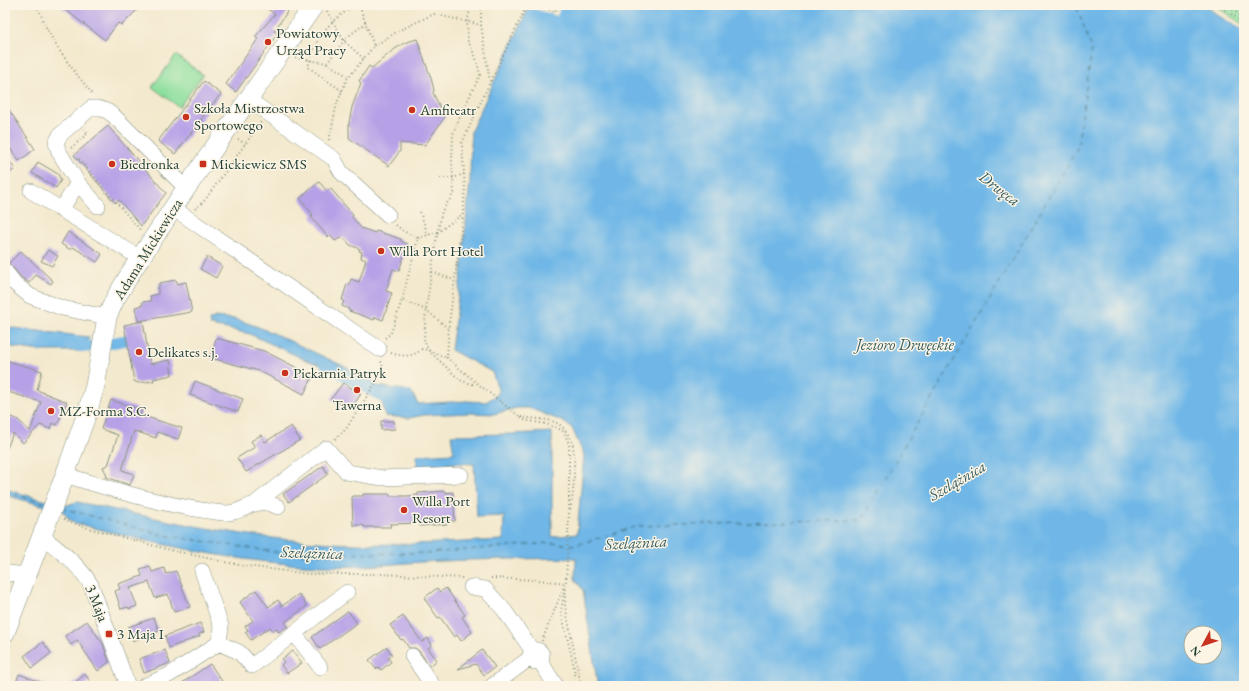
<svg xmlns="http://www.w3.org/2000/svg" width="1249" height="691" font-family="'EB Garamond',serif">
<style>
.green{fill:#8edf9f;stroke:#568e6a}
.water{fill:#70b7e7;stroke:#487a8e;fill-rule:evenodd}
.pier{fill:#f3e9ce}
.lines{fill:none;stroke-linecap:round;stroke-linejoin:round}
.canal{stroke:#70b7e7;stroke-width:11}
.ferry{stroke:#335c61;stroke-width:1;stroke-dasharray:5 4;stroke-linecap:butt}
.building{fill:#b6a1e7}
.minor-casing{stroke:#899381;stroke-width:16}
.major-casing{stroke:#899381;stroke-width:20}
.path{stroke:#899381;stroke-width:2;stroke-dasharray:1 3;stroke-linecap:butt}
.minor{stroke:#fff;stroke-width:15}
.major{stroke:#fff;stroke-width:19}
.poi-dot{fill:#c8321e;stroke:#fcf5e5;stroke-width:1.5}
.labels{text-anchor:middle;stroke-width:3;stroke-linejoin:round;paint-order:stroke}
.poi-label{font-size:15px;fill:#1f3d34;stroke:#fcf5e5;text-anchor:start}
.street-label{font-size:15px;fill:#1f3d34;stroke:#fcf5e5}
.water-label{font-size:16px;font-style:italic;fill:#335c61;stroke:#fcf5e5}
</style>
<rect width="100%" height="100%" fill="#fcf5e5"/>
<filter id="ink" filterUnits="userSpaceOnUse"><feTurbulence type="fractalNoise" baseFrequency=".025" numOctaves="2"/><feDisplacementMap in="SourceGraphic" scale="8" xChannelSelector="R" yChannelSelector="G"/><feConvolveMatrix kernelMatrix="1 2 1 2 8 2 1 2 1" color-interpolation-filters="sRGB"/></filter>
<filter id="wash" filterUnits="userSpaceOnUse"><feTurbulence type="fractalNoise" baseFrequency=".012" numOctaves="4" result="noise"/><feDisplacementMap in="SourceGraphic" scale="16" xChannelSelector="R" yChannelSelector="G"/><feGaussianBlur stdDeviation="0.9" result="paint"/><feColorMatrix in="noise" values="0 0 0 0 0 0 0 0 0 0 0 0 0 0 0 0 0 1.4 0 .05"/><feComposite in="paint" operator="in"/></filter>
<g filter="url(#wash)">
<rect width="100%" height="100%" fill="#f3e9ce"/>
<path class="green" d="M1213 5H1244V25Z
M176 55 203 75 179 107 152 87Z"/>
<path class="water" d="M530 5H1205L1219 16 1244 31V686H596L597 681 583 590 575 579 576 558C524 559 473 559 422 562 389 564 355 568 322 566 238 563 156 544 75 523L69 519 63 511 5 495V489L64 506 77 502C156 518 235 537 316 542 378 547 441 543 503 540L504 516 477 517 474 464 456 463 417 467V455L454 453 451 435 513 434 552 432V537L577 534 584 455 572 428 562 421 529 408H516L494 414 471 413 447 414 424 415 409 418 385 416 382 403 373 395 375 390 345 373 306 360 250 334 228 329 215 327V325H210L209 320 214 319V317L235 319 253 325 273 333 371 379 377 386 411 391 418 404 466 401 486 402 498 394V389L492 372 451 350 461 276 470 181 471 131ZM1191 633H1215V657H1191Z
M5 327 89 337 86 351H40L5 346Z"/>
<path class="pier" d="M530 5H548L553 7 554 5H561L557 16 529 7Z"/>
<g class="lines">
<path class="canal" d="M73 345 87 347 127 340
M326 365 386 399"/>
<path class="ferry" d="M5 492 45 503
M62 508 163 535 288 554 430 553 550 543 576 545 638 526 861 520 1077 149 1092 49 1076 5"/>
</g>
<g id="blocks">
<path class="building" d="M59 5H142L122 25 118 23 105 40Z
M261 5H292L274 31 278 33 236 92 226 84 258 39 255 37 275 14Z
M417 39 431 78 434 90 433 93 445 117 425 145 400 143V151L389 166 349 138V123L352 107 361 83 359 81 369 66 372 68 392 51 404 43Z
M204 81 221 94 201 119 202 120 195 129H194L175 154 158 141Z
M5 104 35 149 19 161 5 141Z
M108 126 166 193 141 226 119 200 115 203 74 155Z
M10 162 15 169 5 177V166Z
M38 162 58 174 61 180 56 188 32 173Z
M319 182 327 191 331 189 353 215 352 217 361 228 375 233 376 231 401 239V241L408 244 399 271 393 269 386 291 392 293 383 320 375 317 374 320 358 314 349 311V309L342 306 344 300H342L347 284 349 285 351 279 359 282 366 260 361 258 362 252 359 251 360 249 350 245 343 237 341 239 340 238 335 241 330 235 328 237 311 217 313 215 300 198Z
M68 232 102 254 97 262 73 247 71 250 61 244Z
M48 250 58 256 52 266 41 261Z
M21 251 53 281 51 284 36 275 29 283 21 277 9 263Z
M207 257 222 266 216 278 200 269Z
M176 280 178 284 186 282 192 312 138 321 135 307 143 305 142 302 151 301 150 296 158 294V287H159V283Z
M143 321 150 364 170 360 172 375 153 379 154 381 138 383 134 381 124 325Z
M216 338 264 351 313 376 304 394 259 371 211 358Z
M5 360 42 371 37 390 67 402 57 425 52 423 50 429 40 425 23 443 13 433 6 451 5 415 17 419 30 431 41 402 5 391Z
M195 381 243 399 238 412 190 395Z
M343 383 361 394 350 410 331 399Z
M111 400 142 410 140 415 182 428 178 439 157 432 156 438 134 431 122 470 134 474 130 485 106 477 107 475 103 467 108 465 118 435 101 429Z
M381 421H394L395 429 381 430Z
M291 426 300 440 246 472 237 458 255 447 251 441 261 435 265 442Z
M323 466 328 474 289 502 283 494Z
M445 491V493L453 492 455 521H447V524L420 526V523L390 524 391 527H364L363 525H353L352 496H363V494H390V496H407L418 495V493Z
M150 566 152 572 164 568 166 574 176 571 190 607 174 612 168 594 155 598 149 582 130 588 137 606 129 609 128 607 121 609 115 591 120 589 118 584 142 576 140 569Z
M437 588 440 592 446 588 465 615 462 617 472 632 461 641 457 635 454 637 440 617 438 618 424 598Z
M256 590 268 607 278 600 282 606 299 594 307 606 285 622 288 626 279 632 276 628 273 631 270 627 251 640 245 632 248 630 245 626 253 621 240 602Z
M348 611 357 623 320 649 312 637Z
M403 616 422 642 428 638 432 645 428 648 437 660 430 666 419 651 415 648H409L403 639 401 640 390 625Z
M154 618 159 631 133 641 128 627Z
M87 621 103 644 109 662 98 671 77 640 71 645 65 636Z
M200 623 204 632 199 634 200 636 169 648 165 636Z
M43 642 51 653 32 668 24 656Z
M387 647 392 655 388 658 391 662 381 670 378 667 376 669 369 660Z
M165 650 170 663 144 673 139 659Z
M482 650 495 667 484 675 476 664 458 669Z
M293 651 302 663 287 673 281 665 284 662 282 659Z
M210 664 222 681 215 686H178Z
M19 674 48 685V686H15Z
M85 674 90 681 84 686H71Z"/>
</g>
</g>
<g filter="url(#ink)">
<use href="#blocks" fill-opacity="0" stroke="#899381" stroke-width="1"/>
<g class="lines">
<g class="minor-casing">
<path id="minor" d="M249 100 334 159 341 172 388 215
M78 183 98 206
M31 191 140 258
M173 208 379 349
M61 210 78 183 59 152 56 143 60 135 91 108H98L107 111 114 116 179 181 187 187
M5 271 14 283 30 296 62 308 107 317
M65 475C117 491 169 507 223 513 244 515 254 494 278 507
M257 502 326 448 347 472 382 478 461 475
M42 536C60 551 79 564 91 585L128 686
M5 576 9 573 27 575
M471 587 485 589 504 610 532 650
M294 633 320 667
M219 643 239 652 252 666 347 592
M530 656a6 6 0 1 1 12 0a6 6 0 1 1-12 0Z
M412 656 433 686
M540 661 556 686
M144 686 169 675 219 643 221 626 202 571
M492 686 530 658"/>
</g>
<g class="major-casing">
<path id="major" d="M5 633 65 475 87 413 95 386 107 317 115 299 133 269 187 187 314 5"/>
</g>
<path class="path" d="M36 5C41 12 42 20 46 27 58 51 74 71 90 91L93 96
M471 5 467 23 468 41 476 58 480 75 461 114 453 134 452 161 454 193 442 211 436 241 426 310 424 339 428 350 460 380 471 384H476
M481 5V25L490 82 462 143 465 189 462 224 449 324 447 358 478 384 524 420 546 424 562 430 565 434 569 444V513L565 605 581 686
M538 5 555 12 558 5
M1218 5 1244 23
M1226 5 1244 18
M327 11 344 41 364 59
M374 46 400 30 434 14 481 25
M295 58 327 63 349 77
M327 63 347 37 366 23
M491 81 527 5
M342 91 308 67C315 38 330 18 358 5
M198 125 207 132
M238 139 245 144
M329 140 337 103 347 79 374 46 359 5
M71 148 88 133 84 129
M79 159 141 231
M440 178H453L464 174
M195 209 205 200 261 122
M420 212 428 235
M396 225 403 231 418 238 402 300
M418 238 438 232 463 214
M432 272 454 280
M385 338 391 333 402 300 426 310 449 329
M391 353C403 357 413 357 422 349L428 350 447 358
M521 417C532 419 546 418 557 423 564 427 569 435 572 442 576 455 574 497 570 510
M335 439 346 429 376 382 383 368 381 361
M64 519 84 527 170 550 239 565 309 574H381L463 578
M491 578 537 580 566 583
M565 588 561 611 573 662 577 686
M542 641 565 584"/>
<use href="#minor" class="minor"/>
<use href="#major" class="major"/>
</g>
</g>
<g class="poi-dot">
<circle cx="268" cy="42" r="4"/>
<circle cx="412" cy="110" r="4"/>
<circle cx="186" cy="117" r="4"/>
<circle cx="112" cy="164" r="4"/>
<rect x="199" y="160" width="8" height="8" rx="2"/>
<circle cx="381" cy="251" r="4"/>
<circle cx="139" cy="352" r="4"/>
<circle cx="285" cy="373" r="4"/>
<circle cx="357" cy="390" r="4"/>
<circle cx="51" cy="411" r="4"/>
<circle cx="404" cy="510" r="4"/>
<rect x="105" y="630" width="8" height="8" rx="2"/>
</g>
<g class="labels">
<g class="poi-label">
<text x="276" y="38">Powiatowy<tspan x="276" dy="17">Urząd Pracy</tspan></text>
<text x="194" y="113">Szkoła Mistrzostwa<tspan x="194" dy="17">Sportowego</tspan></text>
<text x="420" y="115">Amfiteatr</text>
<text x="120" y="169">Biedronka</text>
<text x="211" y="169">Mickiewicz SMS</text>
<text x="389" y="256">Willa Port Hotel</text>
<text x="147" y="357">Delikates s.j.</text>
<text x="293" y="378">Piekarnia Patryk</text>
<text x="357" y="410" text-anchor="middle">Tawerna</text>
<text x="59" y="416">MZ-Forma S.C.</text>
<text x="412" y="506">Willa Port<tspan x="412" dy="17">Resort</tspan></text>
<text x="117" y="639">3 Maja I</text>
</g>
<g class="street-label">
<text transform="translate(148 249) rotate(-58)" y="5">Adama Mickiewicza</text>
<text transform="translate(97 603) rotate(68)" y="5">3 Maja</text>
</g>
<g class="water-label">
<text transform="translate(1000 188) rotate(37)" y="6">Drwęca</text>
<text x="905" y="350">Jezioro Drwęckie</text>
<text transform="translate(957 480) rotate(-30)" y="6">Szelążnica</text>
<text transform="translate(636 542) rotate(-3)" y="6">Szelążnica</text>
<text transform="translate(312 552) rotate(2)" y="6">Szelążnica</text>
</g>
</g>
<rect width="1249" height="691" fill="none" stroke="#fcf5e5" stroke-width="20"/>
<g transform="translate(1203 645) rotate(230)"><circle r="19" fill="#fcf5e5" stroke="#a4ab9e"/>
<path d="M0-3L7 15L0 10L-7 15Z" fill="#c8321e"/>
<text y="-6" font-size="11" font-weight="bold" text-anchor="middle" fill="#1f3d34">N</text>
</g>
</svg>
